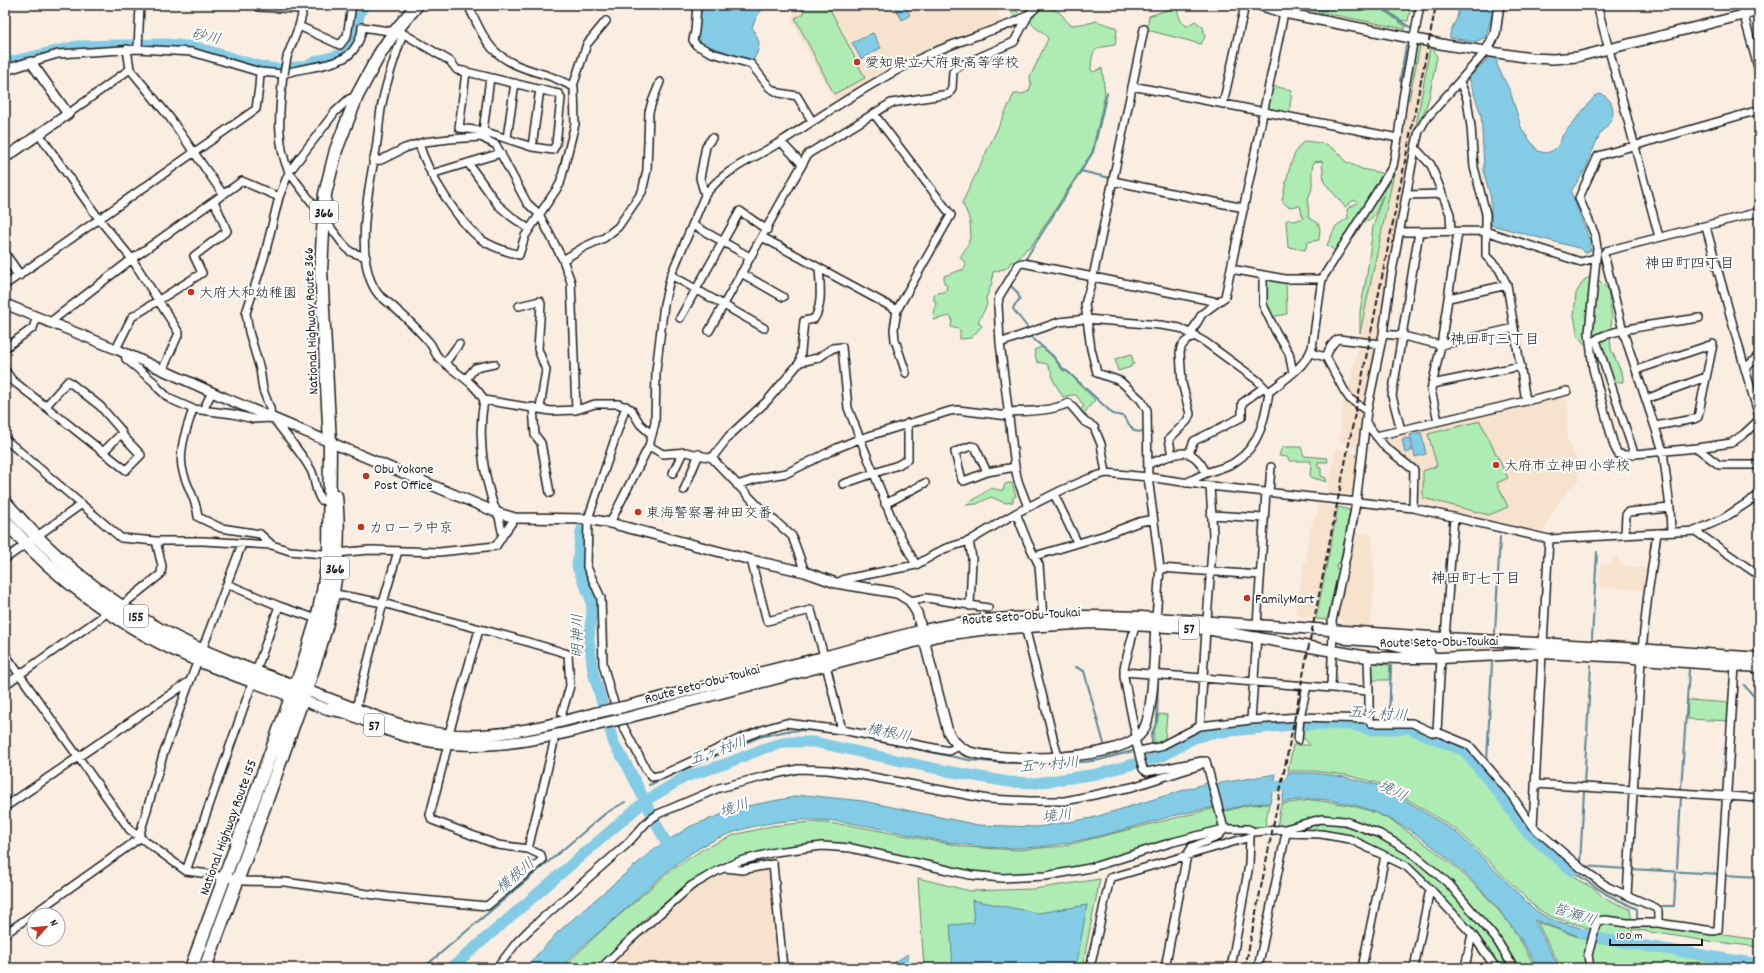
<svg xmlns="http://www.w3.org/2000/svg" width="1764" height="973" font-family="Dekko,'Klee One',sans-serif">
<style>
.built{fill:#f7e2ce}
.green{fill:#aeecb4;stroke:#658468}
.water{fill:#84cce5;stroke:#5a8695}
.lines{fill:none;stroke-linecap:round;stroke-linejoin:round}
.stream{stroke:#5a8695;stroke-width:2}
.river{stroke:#84cce5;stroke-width:11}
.street-casing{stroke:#1c1c1c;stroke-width:10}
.secondary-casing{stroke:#1c1c1c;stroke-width:12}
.primary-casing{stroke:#1c1c1c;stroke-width:13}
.highway-casing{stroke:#1c1c1c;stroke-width:15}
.street{stroke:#fff;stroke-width:7}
.secondary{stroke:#fff;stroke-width:9}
.primary{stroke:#fff;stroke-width:10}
.highway{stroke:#fff;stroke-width:12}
.rail{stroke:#1c1c1c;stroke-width:2;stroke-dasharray:6 3;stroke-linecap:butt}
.street-bridge-casing{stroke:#1c1c1c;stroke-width:10;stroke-linecap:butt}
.primary-bridge-casing{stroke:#1c1c1c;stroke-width:13;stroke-linecap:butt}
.street-bridge{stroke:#fff;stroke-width:7}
.primary-bridge{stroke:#fff;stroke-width:10}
.poi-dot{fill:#c8321e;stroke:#fff;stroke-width:1.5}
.labels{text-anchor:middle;stroke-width:4;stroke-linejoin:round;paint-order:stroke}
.shield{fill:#fff;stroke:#606060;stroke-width:1}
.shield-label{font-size:13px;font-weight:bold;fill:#1c1c1c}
.poi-label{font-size:14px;fill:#1c1c1c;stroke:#fff;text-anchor:start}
.street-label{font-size:14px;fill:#1c1c1c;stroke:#fff}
.water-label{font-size:15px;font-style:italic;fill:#46626c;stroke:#fff}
.neighbourhood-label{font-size:15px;fill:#1c1c1c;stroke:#fff}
</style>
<rect width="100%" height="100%" fill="#faeee2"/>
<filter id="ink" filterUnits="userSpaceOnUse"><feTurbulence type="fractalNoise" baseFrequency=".025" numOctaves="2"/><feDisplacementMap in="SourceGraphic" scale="8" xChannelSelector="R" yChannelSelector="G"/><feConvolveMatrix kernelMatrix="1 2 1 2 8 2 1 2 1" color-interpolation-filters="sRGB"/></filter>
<g filter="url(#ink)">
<path class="built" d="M792 5H997L1001 21 929 48 873 77 835 102 791 19 794 8Z
M1415 45 1433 48 1437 57 1429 98 1412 149 1393 243 1379 340 1360 336V311L1367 274 1373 227 1384 194 1395 169 1401 140 1404 99Z
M1359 345 1377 349 1367 401 1348 392 1358 346Z
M1565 394 1568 404 1567 439 1578 461 1579 480 1569 489 1555 507 1543 532 1417 503V468L1387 445 1381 437Z
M1344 402 1363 413 1360 447 1338 442 1341 428H1339Z
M1336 447 1358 454 1353 495 1327 493Z
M1317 503 1350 510 1340 564 1337 563 1336 568 1339 569 1327 620 1295 615 1304 561H1309V558H1305L1310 528 1317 513Z
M1355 532 1373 536 1374 586 1371 627 1346 625 1342 620H1337L1340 596Z
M1612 556 1619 557V565L1649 568 1646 590 1599 587 1600 564 1611 565Z
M770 868 779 968H608L631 944 693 889 723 872 741 875Z"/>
<path class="green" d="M807 5H828L865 78 834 94 795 18 804 14 801 8Z
M1006 5H1013L1019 15 1015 17Z
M1284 5H1373L1379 7 1406 27 1405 29Z
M1380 5H1411L1408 21 1400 20Z
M1040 6C1046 8 1055 9 1060 13 1064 16 1066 22 1071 25L1090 23 1096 21 1115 27 1117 30 1115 45C1094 48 1092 48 1091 70L1093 72 1102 68 1105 94 1092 152 1030 248H1027L1017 261 1011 262 1007 268 993 272 992 283 986 298 987 305 978 322 982 326 971 338 960 339V330L951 327 952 319 950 316 933 320 936 302 934 301V294L946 291 947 285 944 283V276L964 269 966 263 960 258C962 253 966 249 968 244 974 230 969 214 962 203L1014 94H1022L1029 91 1031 84 1030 77 1048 39C1044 29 1031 30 1030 18Z
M1173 8H1177C1179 15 1179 22 1187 26L1195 21 1203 27 1205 37 1201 44 1147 30 1149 16Z
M1415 45 1420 46 1409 100 1404 99Z
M1430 48H1433L1437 57 1429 98 1412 149Z
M1272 86 1292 90 1289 114 1268 111Z
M1305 141 1326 144 1340 154 1346 162 1362 169 1381 173 1383 176 1337 249 1334 250 1327 245 1336 226 1348 218 1347 209 1357 203 1354 200 1345 207 1324 182 1322 161 1314 162C1310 171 1313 178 1312 187 1312 191 1309 195 1308 199 1307 205 1310 211 1308 217L1318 223 1320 229 1319 240 1308 242 1305 250 1288 247 1286 221 1289 219 1295 221 1303 218 1300 206C1291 206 1288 210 1282 200 1286 184 1291 149 1305 141Z
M1399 150 1360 333V311L1367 274 1373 227 1383 195 1375 214 1369 221 1363 222 1362 219 1389 179 1384 193 1395 169Z
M1594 275 1608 289 1612 317 1610 335 1611 349 1623 376V382H1614L1578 336 1574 316 1576 293 1584 280Z
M1267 278 1286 282 1287 314 1272 317 1264 303Z
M1042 347 1052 356 1063 371H1067L1095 400 1084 413 1081 414 1078 412 1084 406 1076 395H1071L1063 397 1053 380 1052 373 1047 364 1037 362 1034 350Z
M1131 354 1134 364 1131 365V367L1118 371 1115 359Z
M1480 421 1508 478 1497 483 1508 507 1489 515 1423 498V471L1437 466 1428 434Z
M1282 447H1301L1304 456 1327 458 1328 462H1318V467L1321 468V476L1326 478 1327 482 1310 477 1311 461H1290L1287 457 1279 456Z
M1009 483H1012L1016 496 1013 498V502L1005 503 991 497 977 504 966 505 991 488 998 490H1003L1005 484Z
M1338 507 1350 510 1340 564 1337 563 1336 568 1339 569 1327 620 1316 619Z
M1371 663 1390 665 1389 680H1371Z
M1688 700 1731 703 1730 721 1687 719Z
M1159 714 1167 715 1165 738 1167 741 1156 746 1153 735Z
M1352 727 1371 733 1407 731 1462 754 1498 795 1523 832 1578 880 1595 889 1604 898 1630 909 1632 925H1657L1759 940V947L1701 940 1632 929 1633 940 1597 933 1583 926 1551 917 1536 908 1458 831 1385 785 1346 775 1312 771H1288L1293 745H1310L1300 734V729Z
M1312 800C1338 803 1365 806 1388 819 1397 823 1405 830 1414 836 1463 869 1510 913 1535 968H1499L1473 931 1407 865 1382 850 1352 837 1277 827 1281 804Z
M1269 804 1265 827H1237L1231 824 1225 825 1222 812 1249 805Z
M1215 808 1220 826 1161 842 1092 864 1046 873 1002 874 968 871 866 847 829 843 784 848 741 858 684 888 648 916 595 968H562L599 933 669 872 703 849 734 835 771 826 811 822 849 825 966 847 1018 850 1063 846Z
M918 878 970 891 1034 889 1100 879 1082 968H924Z
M1537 922 1589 941 1759 968H1654L1653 964H1633L1631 968H1628L1601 963V968H1561Z"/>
<path class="water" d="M702 5H770C760 8 756 18 752 27 760 43 762 44 753 61L699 43 697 39Z
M894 5H905L910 15 902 20Z
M1297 5H1327L1326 11Z
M1466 5H1493L1494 6 1486 37 1475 42 1450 38C1448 29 1459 21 1458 10L1465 8Z
M873 33 881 48 861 59 852 43Z
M1490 56H1494L1497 61V65L1510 91 1522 130 1538 151C1550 156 1560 148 1562 136L1595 96 1600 94C1608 96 1613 103 1613 112 1613 121 1604 129 1599 136 1594 147 1590 157 1586 168 1582 176 1575 184 1571 192L1591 244 1589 246 1591 250 1585 253 1582 249 1491 225V199L1483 169 1484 166 1481 115 1469 78Z
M1421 432 1426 454 1415 457 1410 435Z
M1409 438 1412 451 1405 453 1402 439Z
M1288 773H1312L1345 777 1385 787 1457 833 1535 910 1550 919 1591 931 1589 940 1534 920 1559 968H1537C1509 905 1418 818 1349 804 1337 801 1324 799 1312 799 1302 799 1292 801 1282 802Z
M1276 774 1270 803 1249 804 1221 811 1215 784Z
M1207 783 1214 807C1194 811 1174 815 1155 821 1110 833 1066 847 1019 848 962 850 906 832 850 823 801 815 744 822 701 847 671 865 647 890 621 913 601 931 579 948 560 968H525L558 932 654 849 691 826 742 807 805 795 863 801 978 825 1037 827 1092 818Z
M972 900 1038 913 1087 905 1076 968H953L950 925 974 923Z
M908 954 909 968H886Z"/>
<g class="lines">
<path class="stream" d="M1376 5C1389 10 1398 21 1410 27
M1400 81 1406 46
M1081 171 1110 178
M1025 260 1093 152 1107 93
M1010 285 1017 292 1020 299 1014 306 1013 309 1028 328
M1030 336 1053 356 1064 370 1067 371 1113 414 1123 416 1134 431 1142 432
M1495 633 1500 537
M1592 638 1597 552
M1076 667 1084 671 1104 744
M1159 670V649
M1744 685 1759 702
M1389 719 1391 666
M1153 746 1151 736 1157 721 1158 681
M1487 761 1492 663
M1478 768 1482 765
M1584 784 1591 665
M649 785 759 737 787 731 806 730 844 734 969 760 1005 763 1084 762 1099 760 1133 751
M1681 790 1689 670
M1580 864 1584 791
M1583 866 1626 869
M1578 867 1572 871 1606 894 1637 909V920
M1677 868 1681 797
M1630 869 1720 874
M1724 875 1759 877
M1660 908 1662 906H1674L1676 872
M421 968 429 963 606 813 625 802"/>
<path class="river" d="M5 63 77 46 166 44 196 47 262 67 279 69 306 66 317 61 343 54 355 39 359 15 364 5
M589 513 581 532 577 566 590 597 592 610 589 639 593 672 614 744 628 767 660 831 672 853
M1259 787 1300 785
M1582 933 1602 939 1759 964
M451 968 645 801 685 777 725 764 765 748 786 742H814L947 771 1009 782 1036 783 1097 774 1163 756 1192 739 1211 733 1303 724 1352 725 1371 730 1408 728 1464 751 1499 793 1525 830 1572 871"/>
<g class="street-casing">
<path id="street" d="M257 5 258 7 300 9
M697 5 695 31 693 40 696 45 712 53 751 64 770 88 779 93 797 96 812 121
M1597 5 1659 237
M1741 5 1759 71
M299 26 340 45 347 36 352 5
M1144 29 1093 277 1085 304 1091 349 1097 373 1120 381 1141 400 1147 410 1148 477 1160 568 1156 618
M399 31 450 61 457 70 463 71 554 93 559 94 561 98 556 144 553 150 532 147 483 131 459 128 466 72
M403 33C395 58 385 84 381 109 379 123 378 136 376 149 369 187 352 263 379 295 397 309 414 325 429 342 433 346 434 353 439 358 454 373 473 380 484 400 478 433 482 467 492 500 493 505 496 509 498 514 500 520 501 528 503 535L515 518
M127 49 130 69 170 118 223 194
M138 49 140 5
M287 57 299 26 302 15 300 5
M31 62 58 54 138 49 192 52 260 72 284 74
M283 74C280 107 275 141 289 172L343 244 351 252 366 257
M283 74C302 67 325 68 344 58 354 53 362 38 362 27L389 31
M573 86 587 44 606 21
M1132 86 1398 138 1403 98 1420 5
M1223 104 1245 5
M1759 110 1598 156 1579 198 1595 235 1597 248 1589 333 1593 369 1614 446 1618 454 1625 455 1697 448 1731 443 1744 434 1759 420
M68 114 130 69
M483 131 490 78
M39 134 99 219 132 259 179 333 162 371
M507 138 515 83
M781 142 802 164
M419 144C428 173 457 221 482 240 493 248 506 251 519 255L525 236 560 184 575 124 574 87C565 83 556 78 546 75 525 69 501 62 488 43 480 32 474 17 468 5
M532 147 540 89
M1415 148 1431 165 1450 214 1451 232
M373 161 381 160 405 148 424 142 449 139 481 137 496 145 527 203 539 214 563 260 571 282 576 410
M468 163 498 205 512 217 529 229
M431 174 501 153
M1113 181 1244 208
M705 195 700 178 706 146 712 138
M1406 195 1442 194
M693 225 750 257
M1706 227 1745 369 1759 416
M1399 232 1485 231 1581 262 1595 258
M762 237 897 310 951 215 874 114
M563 260 584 247 604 238 618 227 642 192 647 170 649 112 652 102 660 82
M741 273 783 297
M671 275 764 328
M1263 275V305L1276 332 1289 353 1293 373
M1322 279 1393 166 1398 138
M5 285 256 109 259 87 260 72
M1449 298 1507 285
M519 306 540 301 541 304 538 349 546 370 540 408
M897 310 894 329 895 340 906 373
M680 318 740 211 767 230
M49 323 132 259 242 181 279 197
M709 331 808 154 891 103 949 94 952 88 953 72 957 67 1014 42 1028 16
M1191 333 1202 314 1225 297 1284 13
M1383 334 1403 336 1441 345 1514 328
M1000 343 1059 322 1086 319 1160 325 1180 328 1205 342 1257 380 1269 392
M5 348 33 328 37 317
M116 349 132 317 202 273 194 256 227 231 214 201
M125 353 126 359 154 382 158 388 170 399 193 409 233 414 253 419 271 418 270 408 263 390 260 369 249 332 246 313 264 258 279 197 289 172 335 112 349 99 357 96
M1310 353 1326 357 1345 392 1350 399 1367 411
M1326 357C1329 350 1331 343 1338 339L1381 344
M800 362 804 321 814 319C823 306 820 284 819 268
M445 363 459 344
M1745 369 1759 355
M5 370 12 380 126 470 141 455 124 437 120 429 100 406 68 381 46 406
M1636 370 1713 344 1698 417 1694 419 1655 426
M466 379 475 368 494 364
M1432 384 1521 366
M1646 399 1706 377
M484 400 551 411 576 410 595 404H618L631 409 640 424 652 435
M1526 401 1567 391
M626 406 588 519 587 567 601 598 603 664 611 694 623 726 647 771 652 777 662 775 739 739 768 728 786 723 842 730 949 751 959 746
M533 407 535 435 541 443 550 493
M193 409C187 428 179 447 182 467 185 485 197 499 198 517L221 528 260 534 272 545
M203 410 212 392
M1007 412C1028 411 1049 412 1069 403L1085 422 1094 427 1101 444 1106 473
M274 419C286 436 301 452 311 470 316 480 314 489 321 500L329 501
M1438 421 1431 390 1441 345 1458 232
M1366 423 1385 447 1414 470 1413 508
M1401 430 1392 396 1419 232
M1376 436 1526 401 1507 285 1499 269 1486 256V214L1474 167 1471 127 1467 99 1460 82
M5 439 121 538 156 541H203L272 545 290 551 323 554 370 550 439 552 496 546 503 535
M649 446 663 454 686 452 712 458 759 507 792 536 805 572
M1697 448 1719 465H1759
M103 452 122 433
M1189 453 1194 441 1242 417V403L1264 387
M1634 453 1596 340C1606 329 1681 321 1699 318
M1172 456 1169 439 1187 421 1190 414 1182 383 1180 353 1181 347 1185 342 1195 335
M712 458 729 436 767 401 800 362 818 358 833 348 842 347 848 408 894 524 916 565
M1148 464C1175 455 1191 441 1206 473
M987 472 975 447 971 446 955 452 962 480 964 481 987 472 1015 467
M673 473 683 452
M1186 483C1194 479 1201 475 1209 472 1217 469 1228 467 1235 462 1260 446 1265 418 1269 392 1284 380 1305 367 1312 348L1322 279H1285L1231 269
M843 484 898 465 908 459V423
M737 485 763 477 787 473 837 448 859 439 950 411 958 410 1008 416
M684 490 699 454
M1269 493 1271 467
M1054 494 1077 542
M885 504 925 483
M1028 507 1018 481 1015 467 1000 343 998 305 999 297 1019 264 1023 263 1213 301 1215 304
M1016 513 1028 543 1039 565 1043 618
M1211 515 1264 518
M610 523 649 446 655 423 656 371 664 304 671 275 705 195C724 169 755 158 782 141 831 110 880 76 934 52 949 46 964 40 979 35 999 27 1024 23 1038 5
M1695 531 1754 572 1759 571
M1671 532 1670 508 1663 451 1623 331 1604 254 1606 251 1759 212
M1625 535 1626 515 1628 512 1670 508
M969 541 972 558 970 606
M1035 556 1105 535 1139 522 1153 519
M5 559 82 504
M751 560 767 621 811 610 824 656
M1160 568 1260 575
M837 583 845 579 916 565 944 549 969 541 1016 513 1062 490 1090 478 1106 473 1148 477 1210 486 1413 508 1549 539 1695 531 1724 518 1759 495
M227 584 279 606 256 671
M330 593 383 603 398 551
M910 601 927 598 988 608
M121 606 161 574 162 566 156 541
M279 606 317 619
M1207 621 1213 535 1210 486
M1257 625 1266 492
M1135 626 1124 668V677L1135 732 1139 735
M1025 627 1058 757
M1206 629 1200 726 1251 720 1300 717 1369 719 1371 723H1412L1434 733 1437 732 1441 658
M1445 638 1454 517
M1543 643 1549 539
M202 650 242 544
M1542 653 1533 827 1581 868 1608 887 1656 908 1658 911V923
M5 654 130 830 186 871 209 874 244 881 285 882 389 897 487 906 542 860 541 855 528 849
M1368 657 1369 691
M826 665 842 730
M1124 672 1307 686
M5 685 103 616 108 610
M1331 688 1333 630 1332 621 1347 552 1356 503 1367 411 1383 334 1391 277 1415 148 1419 131 1426 119 1487 50
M356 708 383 603C444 621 507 634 568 654L570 686 562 713
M1251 720 1257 636
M1437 732 1469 745 1510 793 1532 826
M449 733 479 630
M1135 739 1143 769 1147 772 1202 761
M1298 740 1300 717 1307 686 1369 691V719
M448 744 430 815 432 820 498 845 528 849 554 742
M1139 751 1159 747 1200 726
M1206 761 1224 829
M1535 784 1759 798
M5 807 190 681 198 660
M139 837 163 755 190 681
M725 868 742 870 773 864 783 968
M186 871 253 681
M1627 895 1641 659 1648 594 1657 533
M5 934 140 838
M497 968 517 942 529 930 627 844 647 822 658 814 719 788 762 777 798 769 828 770 862 775 988 799 1029 801H1065L1132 787 1198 766 1206 761
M601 968 630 940 691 886 717 871 740 861 775 852 822 846 851 848 970 875 1002 878 1046 876 1090 868 1173 842 1224 829H1248L1254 832 1285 829 1321 819 1345 821 1380 834 1411 852 1449 884 1496 939 1514 968
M1090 968 1110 878 1250 837 1249 865 1231 968
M1165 968 1187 855 1192 847 1217 837 1224 830
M1258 968 1286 833 1321 834 1350 839 1406 866 1430 889 1472 934 1496 968
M1362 968 1385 856
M1414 968 1430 889
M1465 968 1472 934
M1590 968 1588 955 1597 921 1605 920 1628 923H1658L1713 931 1718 930 1735 666"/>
</g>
<g class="secondary-casing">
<path id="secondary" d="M1259 5 1284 13 1446 45 1531 58 1553 59 1577 57 1759 11
M1487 50 1495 34 1499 5
M5 70 31 62 68 114 5 158
M5 255 19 275
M5 304 116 349 225 398 498 513 515 518 588 519 610 523 751 560 805 572 836 583 897 593 910 601 917 613 948 732C953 741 960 749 970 752 1005 762 1122 762 1143 731 1154 715 1155 642 1156 619"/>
</g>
<g class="primary-casing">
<path id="primary" d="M1334 633 1336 636 1347 639 1375 641 1416 651 1429 652
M305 690C344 703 384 722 424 731 481 743 540 728 595 713
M302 700C311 703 319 707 328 709 335 711 342 711 349 714 367 721 384 730 402 735 464 754 531 743 592 726
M623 707C690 690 756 674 823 657 873 644 923 627 975 621 1030 615 1086 615 1141 617L1445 638 1625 648 1759 658
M626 718 937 636 980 630 1092 623 1206 629 1368 657 1400 658H1441L1542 653 1628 657 1641 659 1759 667"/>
</g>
<g class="highway-casing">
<path id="highway" d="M5 502C48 553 100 597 159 629 204 654 254 672 303 689
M5 521C57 580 125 630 198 660 231 674 265 685 298 698
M191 968 302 668 317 619 323 591 329 554 330 443 321 270 325 194 336 150 357 96 379 55 393 34 417 5
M205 968C231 898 257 828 282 757 297 713 315 669 327 623 337 582 340 538 336 496"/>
</g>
<use href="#street" class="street"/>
<use href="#secondary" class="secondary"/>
<use href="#primary" class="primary"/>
<use href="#highway" class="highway"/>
<path class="rail" d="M1245 968 1436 5"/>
<g class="street-bridge-casing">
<path id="street-bridge" d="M284 74 287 57"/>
</g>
<g class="primary-bridge-casing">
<path id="primary-bridge" d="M595 713 623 707
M592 726 626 718"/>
</g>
<use href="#street-bridge" class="street-bridge"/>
<use href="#primary-bridge" class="primary-bridge"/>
</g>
</g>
<g class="poi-dot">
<circle cx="857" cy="62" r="4"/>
<circle cx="191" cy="292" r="4"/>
<circle cx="1496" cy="465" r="4"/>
<circle cx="366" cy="476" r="4"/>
<circle cx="638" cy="512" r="4"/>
<circle cx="361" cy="527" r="4"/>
<circle cx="1247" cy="598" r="4"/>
</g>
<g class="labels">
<g class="shield">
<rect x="310" y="201" width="28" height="22" rx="3"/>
<rect x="321" y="557" width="28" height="22" rx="3"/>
<rect x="124" y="605" width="24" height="22" rx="3"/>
<rect x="1179" y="617" width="20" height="22" rx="3"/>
<rect x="364" y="714" width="20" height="22" rx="3"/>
</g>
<g class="shield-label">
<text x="324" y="217">366</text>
<text x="335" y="573">366</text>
<text x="136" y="621">155</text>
<text x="1189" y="633">57</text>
<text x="374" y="730">57</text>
</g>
<g class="poi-label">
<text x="865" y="67">愛知県立大府東高等学校</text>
<text x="199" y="297">大府大和幼稚園</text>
<text x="1504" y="470">大府市立神田小学校</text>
<text x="374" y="473">Obu Yokone<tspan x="374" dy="16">Post Office</tspan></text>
<text x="646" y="517">東海警察署神田交番</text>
<text x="369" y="532">カローラ中京</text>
<text x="1255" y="603">FamilyMart</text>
</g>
<g class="street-label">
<text transform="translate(310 321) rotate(-92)" y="5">National Highway Route 366</text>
<text transform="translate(1021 615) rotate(-4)" y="5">Route Seto-Obu-Toukai</text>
<text transform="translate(1439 641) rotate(-1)" y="5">Route Seto-Obu-Toukai</text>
<text transform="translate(702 683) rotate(-15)" y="5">Route Seto-Obu-Toukai</text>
<text transform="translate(227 827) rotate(-70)" y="5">National Highway Route 155</text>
</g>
<g class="water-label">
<text transform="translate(206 36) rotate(13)" y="5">砂川</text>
<text transform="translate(577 636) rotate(-90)" y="5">明神川</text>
<text transform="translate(1378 713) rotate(4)" y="5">五ヶ村川</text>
<text transform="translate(889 732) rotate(12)" y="5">横根川</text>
<text transform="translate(718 750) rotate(-19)" y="5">五ヶ村川</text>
<text transform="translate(1049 764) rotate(-5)" y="5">五ヶ村川</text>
<text transform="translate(1393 790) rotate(27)" y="5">境川</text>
<text transform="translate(734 807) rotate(-18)" y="5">境川</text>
<text transform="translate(1057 815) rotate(-6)" y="5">境川</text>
<text transform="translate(515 875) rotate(-40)" y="5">横根川</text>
<text transform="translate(1575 914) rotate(18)" y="5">皆瀬川</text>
</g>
<g class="neighbourhood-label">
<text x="1690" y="268">神田町四丁目</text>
<text x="1495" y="344">神田町三丁目</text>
<text x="1476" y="583">神田町七丁目</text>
</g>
</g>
<rect width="1764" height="973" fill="none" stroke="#fff" stroke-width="20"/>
<rect x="10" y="10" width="1744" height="953" fill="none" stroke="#1c1c1c" stroke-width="1.5" filter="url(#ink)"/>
<g transform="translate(46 927) rotate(63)"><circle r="19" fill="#ffffff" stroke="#a4a4a4"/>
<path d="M0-3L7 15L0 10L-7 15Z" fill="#c8321e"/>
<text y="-6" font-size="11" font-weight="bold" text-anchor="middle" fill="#1c1c1c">N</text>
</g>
<path d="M1610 939v6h92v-6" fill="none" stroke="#1c1c1c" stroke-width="2"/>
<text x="1616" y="939" font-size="12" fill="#1c1c1c" stroke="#ffffff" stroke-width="3" paint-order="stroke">100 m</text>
</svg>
